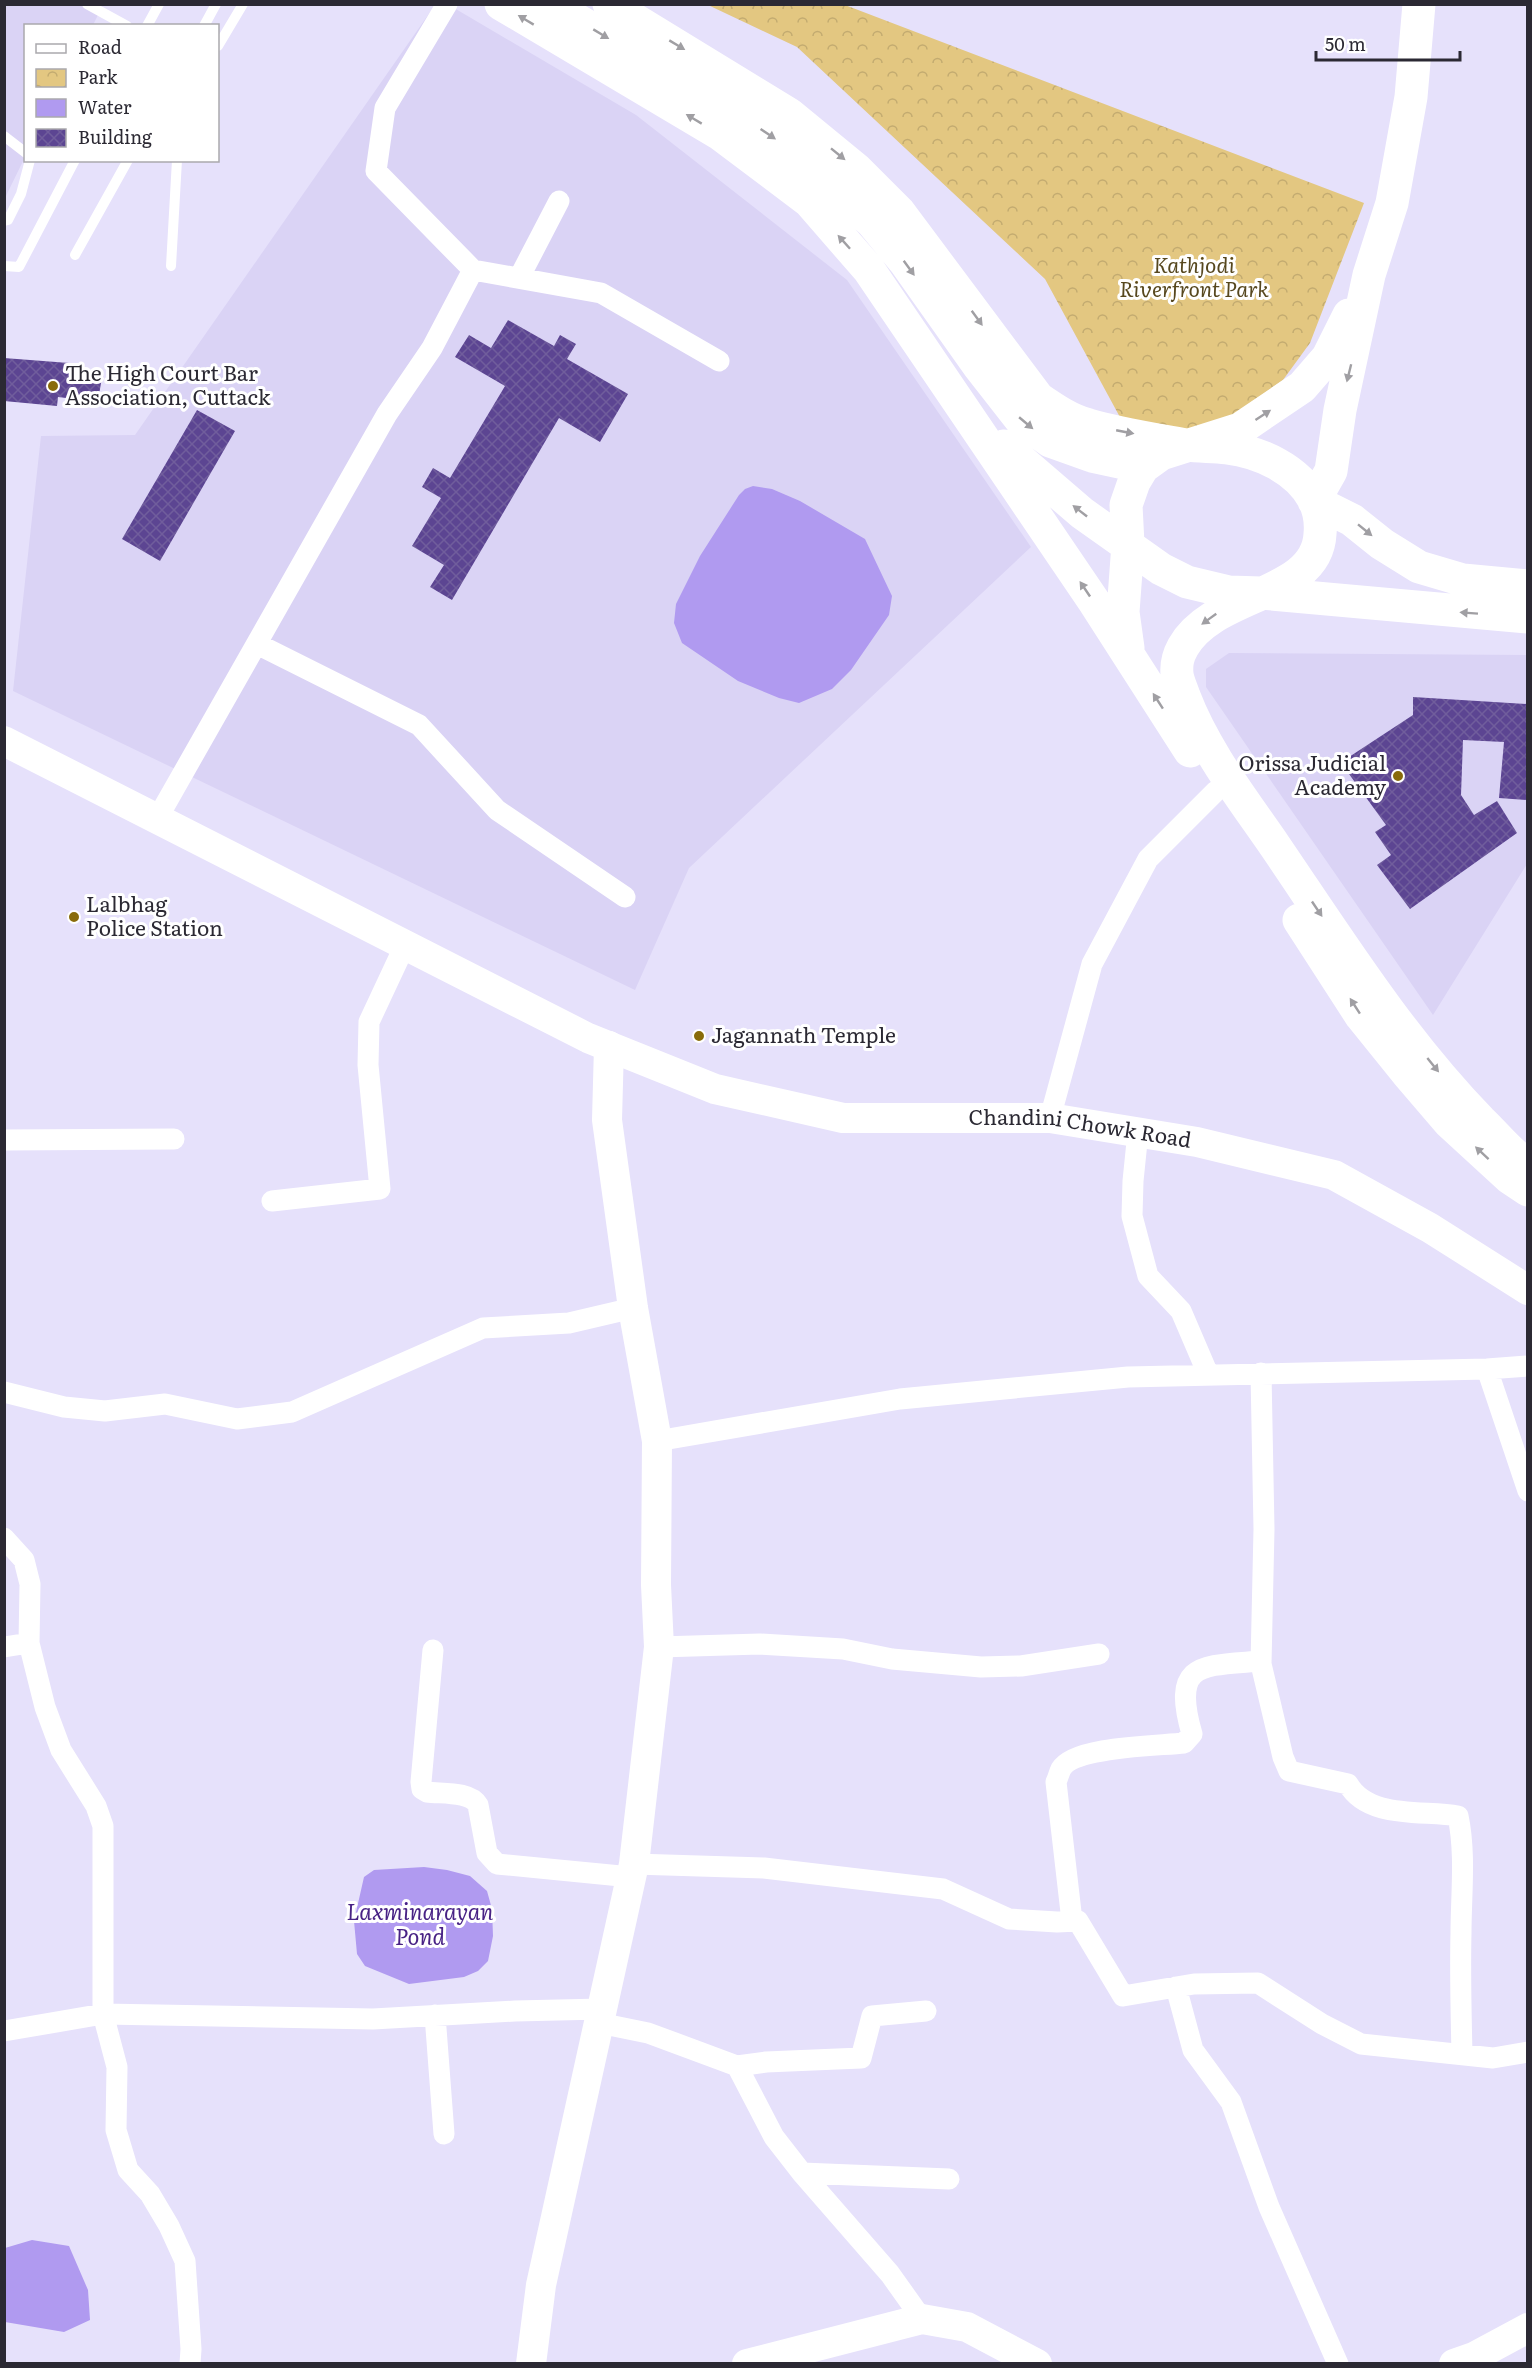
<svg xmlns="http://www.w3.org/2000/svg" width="1532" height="2368" font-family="Literata,serif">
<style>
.built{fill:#dad3f5}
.park{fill:url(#park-crowns)}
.water{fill:#b09af0}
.building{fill:url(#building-cross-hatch)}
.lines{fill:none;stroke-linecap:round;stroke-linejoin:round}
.lane{stroke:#fff;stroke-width:10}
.street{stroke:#fff;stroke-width:21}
.secondary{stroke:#fff;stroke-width:30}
.primary{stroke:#fff;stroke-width:33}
.oneway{fill:#a09fa3}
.poi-dot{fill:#896b0a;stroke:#fff;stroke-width:2}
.labels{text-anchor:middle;stroke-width:6;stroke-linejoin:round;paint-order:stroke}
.park-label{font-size:21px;font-style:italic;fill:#57481f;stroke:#fff}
.poi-label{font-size:21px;fill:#2b2933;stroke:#fff;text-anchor:start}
.street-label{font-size:21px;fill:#2b2933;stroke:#fff}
.water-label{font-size:22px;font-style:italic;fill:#482285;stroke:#fff}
</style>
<defs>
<pattern id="park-crowns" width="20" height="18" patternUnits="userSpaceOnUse" patternTransform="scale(1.5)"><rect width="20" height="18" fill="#e3c781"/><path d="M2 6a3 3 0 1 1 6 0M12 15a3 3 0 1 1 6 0" fill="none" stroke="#c3ab70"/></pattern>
<pattern id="building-cross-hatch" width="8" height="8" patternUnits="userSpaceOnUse" patternTransform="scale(1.5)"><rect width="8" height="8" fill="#5c4592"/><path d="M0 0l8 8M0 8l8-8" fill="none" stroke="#705d9c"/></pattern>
</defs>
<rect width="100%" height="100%" fill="#e6e1fb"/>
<path class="built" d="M5 5H103L93 25 26 26 25 157 5 198Z
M435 5H449L636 115 847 280 1031 547 689 868 635 990 13 691 41 436 135 435Z
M1229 653 1527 655V864L1433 1015 1206 687V669Z"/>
<path class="park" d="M708 5H845L1364 203 1310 343 1283 380 1191 444 1128 432 1045 279 797 47Z"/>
<path class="water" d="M753 486 772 489 800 501 865 539 892 596 889 615 851 670 832 689 799 703 779 698 738 681 682 643 674 623 676 604 700 556 739 495 745 489Z
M424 1867 447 1870 470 1876 487 1891 492 1909 493 1936 488 1961 478 1971 464 1977 409 1984 365 1966 357 1954 354 1921 364 1877 374 1870Z
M32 2240 69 2246 88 2290 90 2320 64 2332 5 2322V2248Z"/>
<path class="building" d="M508 320 554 346 560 335 576 344 567 359 628 394 600 442 559 418 452 600 430 587 444 565 412 546 441 498 422 487 433 468 450 478 505 386 455 357 469 335 491 348Z
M4 358 82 364V375L102 377 99 395H91L90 401 58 397 57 406 4 401Z
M197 410 235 431 160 561 122 539Z
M1413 697 1527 704V800L1499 798 1504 742 1463 740 1461 795 1474 815 1497 801 1517 833 1410 909 1377 865 1391 855 1375 832 1386 825 1349 774 1357 768 1349 757 1413 715Z"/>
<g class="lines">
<path class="lane" d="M87 4 127 26
M147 26 159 4
M204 26 216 4
M218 46 243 4
M4 136 26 153
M4 221 8 220 21 194 30 160
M75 255 128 160
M4 266 19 267 75 160
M171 266 177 160"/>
<path class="street" d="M447 4 385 108 376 171 473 270 601 293 719 361
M519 278 559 201
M257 644 419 725 497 810 625 897
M157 819 387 414 432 348 473 270
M1050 1118 1092 964 1148 859 1216 791
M1138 1132 1133 1181 1132 1216 1148 1276 1181 1311 1208 1374
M4 1140 174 1139
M272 1201 380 1189 368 1065 369 1022 405 945
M1487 1369 1528 1491
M1261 1373 1264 1529 1261 1664 1283 1757 1289 1771 1348 1784C1368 1819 1422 1810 1458 1816 1466 1854 1461 1895 1461 1933 1460 1973 1461 2014 1462 2054
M4 1392 64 1407 105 1411 165 1404 237 1419 292 1412 483 1328 569 1323 633 1308
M657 1441 900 1399 1128 1377 1487 1369 1528 1366
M4 1538 24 1560 30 1584 29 1643 45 1707 61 1750 96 1806 103 1826V2014L117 2067 116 2130 128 2170 150 2194 169 2226 185 2261 191 2349 190 2364
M4 1647 29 1643
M659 1647 760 1644 843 1649 892 1659 981 1667 1021 1666 1099 1654
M433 1650 421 1782 422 1789 427 1792C442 1794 470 1791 478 1805L487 1853 497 1864 631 1877
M634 1864 764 1868 943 1889 1009 1919 1057 1922 1078 1921 1123 1996 1194 1984 1258 1983 1322 2024 1361 2044 1493 2058 1528 2052
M1072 1921 1056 1782C1058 1778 1059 1773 1061 1769 1074 1746 1159 1746 1184 1743L1192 1734C1171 1661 1202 1666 1261 1661
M1176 1987 1193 2050 1231 2102 1269 2207 1338 2364
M435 2015 444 2134
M599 2023 648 2033 737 2066 774 2137 802 2173 890 2274 922 2319
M4 2031 103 2014 373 2019 515 2011 602 2009
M737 2066 766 2062 861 2058 872 2016 926 2011
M802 2173 949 2179"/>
<g class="secondary">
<path id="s1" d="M4 741 588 1038 715 1089 843 1118H1050L1197 1142 1334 1175 1430 1228 1528 1290"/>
<path d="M531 2364 541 2285 634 1864 659 1647 656 1585 657 1441 633 1308 607 1120 609 1046"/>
<path d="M747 2364 922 2319 967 2327 1037 2364"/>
<path d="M1454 2364 1474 2357 1528 2328"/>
</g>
<path class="primary" d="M501 4 720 134 809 201 869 270 1095 603 1190 751
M550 4 771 135 821 176 872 222 905 262 978 365 1021 420 1050 441 1092 456 1143 467
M609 4 789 114 856 169 899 212 1038 398C1054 409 1070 420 1089 425 1120 434 1154 439 1186 445 1200 447 1213 446 1227 448 1260 452 1298 469 1314 500 1319 510 1321 523 1320 534 1317 597 1214 592 1183 647 1178 656 1176 663 1177 674 1178 682 1182 689 1184 696 1205 751 1242 798 1275 846 1339 940 1401 1039 1481 1121 1496 1135 1510 1154 1528 1165
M1004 446 1082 513 1161 569 1187 582 1229 592 1261 593 1528 617
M1314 501 1331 471 1340 410 1369 275 1392 203 1411 97 1419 4
M1314 501 1352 520 1382 544 1419 567 1463 580 1528 586
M1128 648 1123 612 1128 544 1126 505 1134 482 1143 467 1161 454 1240 429 1302 387 1328 357 1349 315
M1299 920 1361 1016 1407 1073 1449 1122 1510 1178 1528 1190"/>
</g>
<defs><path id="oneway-solid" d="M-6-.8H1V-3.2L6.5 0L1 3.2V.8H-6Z" transform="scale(1.5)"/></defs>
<g class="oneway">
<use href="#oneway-solid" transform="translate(526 20) rotate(-149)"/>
<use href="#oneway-solid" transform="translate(601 34) rotate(31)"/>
<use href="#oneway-solid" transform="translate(677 45) rotate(31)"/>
<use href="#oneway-solid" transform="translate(694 119) rotate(-149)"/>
<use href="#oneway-solid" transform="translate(768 134) rotate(34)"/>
<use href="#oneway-solid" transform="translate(838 154) rotate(39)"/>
<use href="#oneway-solid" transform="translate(844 242) rotate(-132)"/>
<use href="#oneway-solid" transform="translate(909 268) rotate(54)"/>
<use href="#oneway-solid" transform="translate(977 318) rotate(54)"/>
<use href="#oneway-solid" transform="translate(1349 373) rotate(104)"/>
<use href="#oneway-solid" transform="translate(1263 415) rotate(-33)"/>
<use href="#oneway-solid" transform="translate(1026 423) rotate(40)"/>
<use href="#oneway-solid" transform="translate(1125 432) rotate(11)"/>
<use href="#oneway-solid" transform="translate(1080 511) rotate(-142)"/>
<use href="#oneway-solid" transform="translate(1365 530) rotate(39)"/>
<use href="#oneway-solid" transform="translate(1085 589) rotate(-124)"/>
<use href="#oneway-solid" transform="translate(1469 613) rotate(-176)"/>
<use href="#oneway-solid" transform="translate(1209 619) rotate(144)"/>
<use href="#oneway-solid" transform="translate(1158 701) rotate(-123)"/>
<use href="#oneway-solid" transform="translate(1317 909) rotate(56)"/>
<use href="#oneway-solid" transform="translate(1355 1006) rotate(-123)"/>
<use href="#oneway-solid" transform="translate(1433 1065) rotate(51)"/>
<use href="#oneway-solid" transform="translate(1482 1153) rotate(-137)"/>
</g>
<g class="poi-dot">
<circle cx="53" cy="386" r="6"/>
<circle cx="1398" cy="776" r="6"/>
<circle cx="74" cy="917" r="6"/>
<circle cx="699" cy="1036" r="6"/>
</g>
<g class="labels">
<g class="park-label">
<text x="1194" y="273">Kathjodi<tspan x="1194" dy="24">Riverfront Park</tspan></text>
</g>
<g class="poi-label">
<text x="65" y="381">The High Court Bar<tspan x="65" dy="24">Association, Cuttack</tspan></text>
<text x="1386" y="771" text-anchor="end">Orissa Judicial<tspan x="1386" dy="24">Academy</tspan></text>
<text x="86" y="912">Lalbhag<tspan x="86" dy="24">Police Station</tspan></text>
<text x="711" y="1043">Jagannath Temple</text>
</g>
<g class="street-label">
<text dy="7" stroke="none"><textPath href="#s1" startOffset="1161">Chandini Chowk Road</textPath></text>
</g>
<g class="water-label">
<text x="420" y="1920">Laxminarayan<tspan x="420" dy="25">Pond</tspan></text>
</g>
</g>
<rect width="1532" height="2368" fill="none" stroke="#2b2933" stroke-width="12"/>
<rect x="24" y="24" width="195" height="138" fill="#ffffff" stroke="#aaa9ad" stroke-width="1.5"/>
<rect x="36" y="44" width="30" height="9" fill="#ffffff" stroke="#aaa9ad" stroke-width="1.5"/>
<text x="78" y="54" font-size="18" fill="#2b2933">Road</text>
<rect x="36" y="69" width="30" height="18" fill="url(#park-crowns)" stroke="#aaa9ad" stroke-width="1.5"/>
<text x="78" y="84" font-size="18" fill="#2b2933">Park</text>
<rect x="36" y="99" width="30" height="18" fill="#b09af0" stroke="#aaa9ad" stroke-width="1.5"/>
<text x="78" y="114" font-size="18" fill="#2b2933">Water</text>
<rect x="36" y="129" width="30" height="18" fill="url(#building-cross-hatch)" stroke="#aaa9ad" stroke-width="1.5"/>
<text x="78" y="144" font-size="18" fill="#2b2933">Building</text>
<path d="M1316 51v9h144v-9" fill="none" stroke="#2b2933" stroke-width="3"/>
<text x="1325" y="51" font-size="18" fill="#2b2933" stroke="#ffffff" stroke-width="4.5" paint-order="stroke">50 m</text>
</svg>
